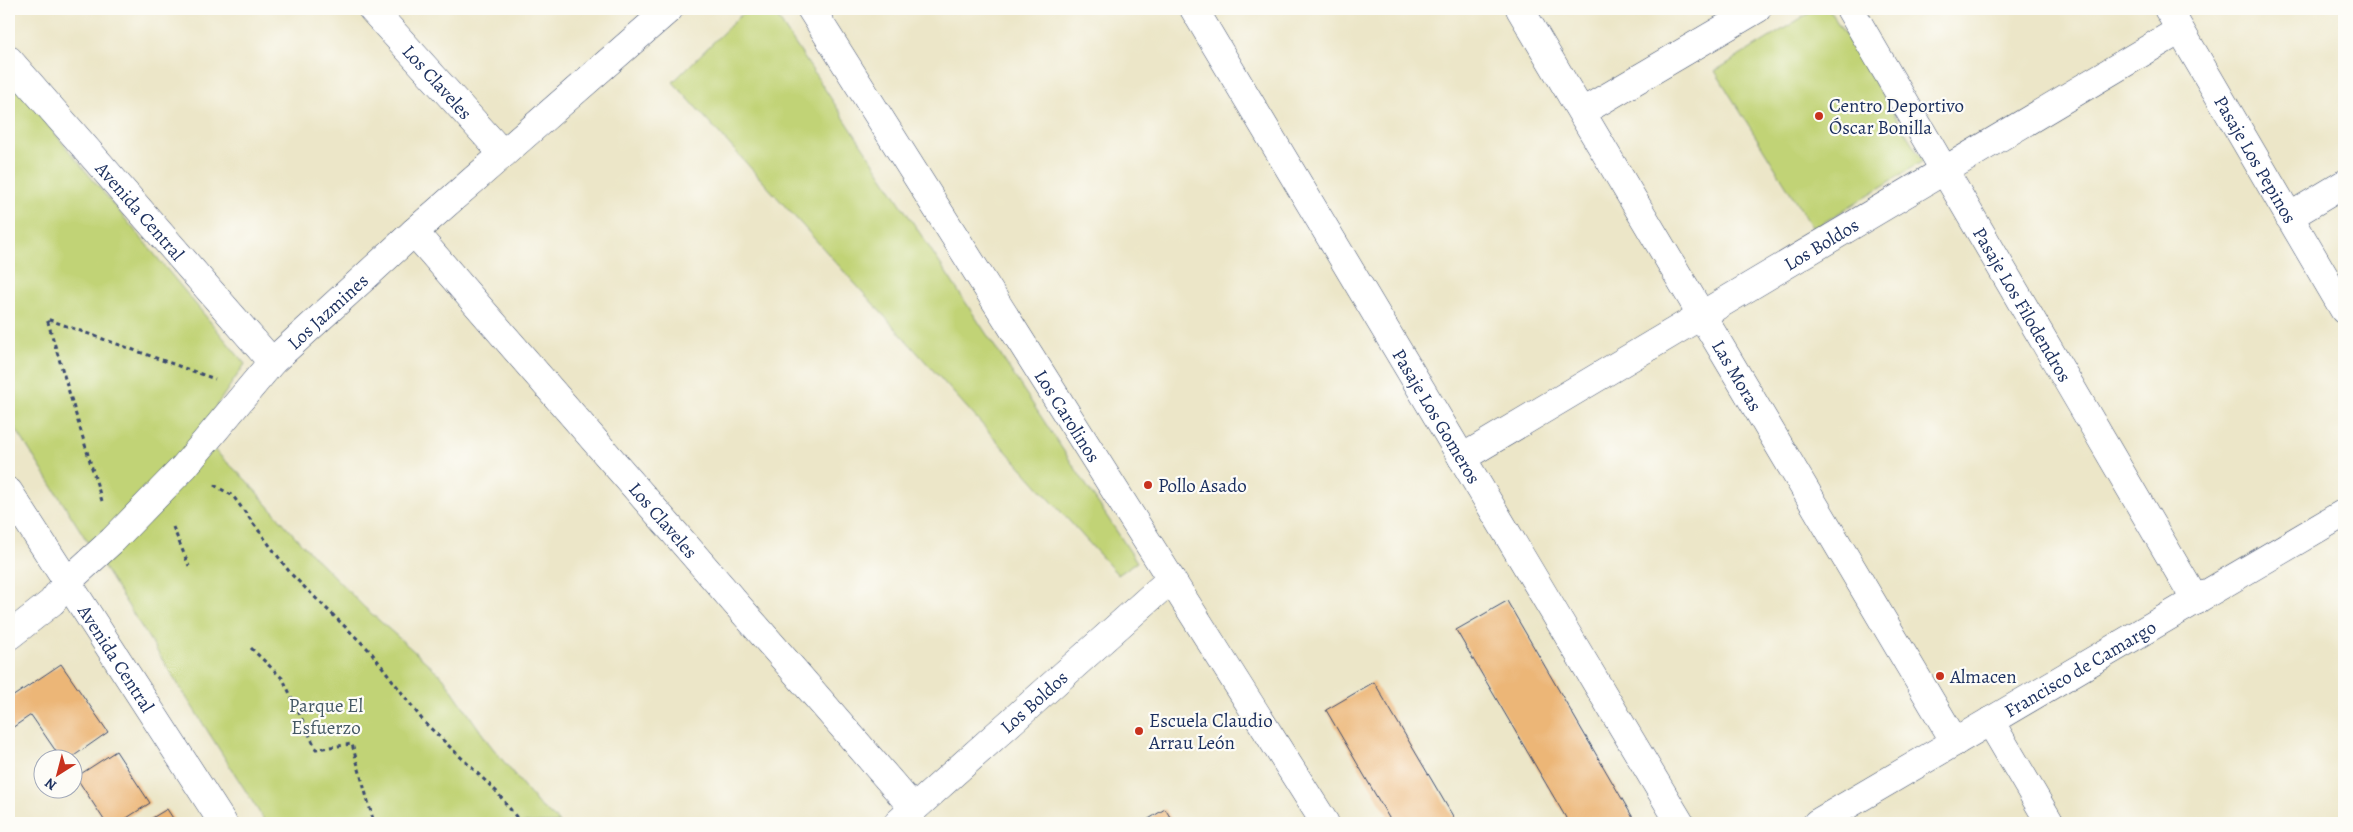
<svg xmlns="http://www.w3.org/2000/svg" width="2353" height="832" font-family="Alegreya,serif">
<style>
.green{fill:#c1d376;stroke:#6e816a}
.building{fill:#ecb677}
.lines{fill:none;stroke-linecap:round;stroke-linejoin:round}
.minor-casing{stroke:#3a4a6e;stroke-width:29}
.tertiary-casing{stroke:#3a4a6e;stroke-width:29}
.secondary-casing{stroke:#3a4a6e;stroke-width:29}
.path{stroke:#3a4a6e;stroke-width:3;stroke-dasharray:4 4;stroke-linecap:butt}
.minor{stroke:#fff;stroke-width:28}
.tertiary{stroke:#fff;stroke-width:28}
.secondary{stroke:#fff;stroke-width:28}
.poi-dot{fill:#c8321e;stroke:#fdfcf7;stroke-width:2}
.labels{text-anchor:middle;stroke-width:4.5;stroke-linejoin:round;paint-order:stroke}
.street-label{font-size:19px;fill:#1b2f5e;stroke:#fdfcf7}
.poi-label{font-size:19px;fill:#1b2f5e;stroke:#fdfcf7;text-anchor:start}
.park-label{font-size:19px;fill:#445864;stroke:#fdfcf7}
</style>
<rect width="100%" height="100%" fill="#fdfcf7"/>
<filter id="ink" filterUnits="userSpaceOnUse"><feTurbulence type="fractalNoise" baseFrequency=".02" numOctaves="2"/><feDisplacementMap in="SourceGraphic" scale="10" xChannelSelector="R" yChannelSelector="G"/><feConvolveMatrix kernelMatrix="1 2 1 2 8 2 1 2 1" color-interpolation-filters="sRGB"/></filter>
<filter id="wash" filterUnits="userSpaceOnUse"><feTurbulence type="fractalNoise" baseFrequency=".0096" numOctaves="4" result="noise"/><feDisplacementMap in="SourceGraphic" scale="20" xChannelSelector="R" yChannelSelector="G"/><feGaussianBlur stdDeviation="1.12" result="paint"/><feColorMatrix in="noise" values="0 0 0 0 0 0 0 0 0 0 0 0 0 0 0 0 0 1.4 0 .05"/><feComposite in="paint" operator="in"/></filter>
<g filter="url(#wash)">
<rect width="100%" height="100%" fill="#ece6c8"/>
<path class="green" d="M747 9H772L1137 562 1118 575 673 82Z
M1816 9H1829L1923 161 1813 229 1715 71Z
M9 78 245 364 197 434 246 480 300 542 364 607 443 677 488 742 538 804 560 823H266L9 418Z"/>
<g id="blocks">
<path class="building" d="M1507 601 1636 823H1569L1456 630Z
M61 664 108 732 68 760H62L31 715 9 730V699Z
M1374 682 1457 823H1392L1326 710Z
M116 751 150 803 119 823H106L76 777Z
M167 809 176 823H144Z
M1165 809 1174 823H1142Z"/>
</g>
</g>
<g filter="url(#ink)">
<use href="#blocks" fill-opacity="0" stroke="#3a4a6e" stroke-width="1"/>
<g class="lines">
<g class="minor-casing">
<g id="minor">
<path id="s1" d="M372 9 503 154"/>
<path id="s2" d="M1194 9 1680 823"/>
<path id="s3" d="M1520 9 1955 742"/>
<path id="s4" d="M1850 9 2196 601"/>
<path id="s5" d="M2168 9 2344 310"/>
<path id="s6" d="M9 60 272 362"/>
<path d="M1582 112 1757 9"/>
<path d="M2289 217 2344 184"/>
<path id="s7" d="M414 232 914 809"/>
<path id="s8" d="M1462 458 2180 30"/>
<path id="s9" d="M9 636 52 602 67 582 113 540 184 467 272 362 414 232 669 9"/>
<path d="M1990 721 2050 823"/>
<path id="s10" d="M898 823 1171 579"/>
<path id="s11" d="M1817 823 2344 513"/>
</g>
</g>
<g class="tertiary-casing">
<g id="tertiary">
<path id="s12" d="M811 9 1325 823"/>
</g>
</g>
<g class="secondary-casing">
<g id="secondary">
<path id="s13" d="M9 492 223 823"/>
</g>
</g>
<path class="path" d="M214 485 233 496 291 574 371 652 424 722 496 791 521 823
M102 501 47 319 215 379
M173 527 189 566
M251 648 283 679 316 749 352 744 374 823"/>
<use href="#minor" class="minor"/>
<use href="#tertiary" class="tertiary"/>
<use href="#secondary" class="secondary"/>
</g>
</g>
<g class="poi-dot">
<circle cx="1819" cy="116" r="5"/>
<circle cx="1148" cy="485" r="5"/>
<circle cx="1940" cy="676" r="5"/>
<circle cx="1139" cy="731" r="5"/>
</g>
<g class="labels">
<g class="street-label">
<text dy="7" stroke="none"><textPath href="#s1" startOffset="98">Los Claveles</textPath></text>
<text dy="7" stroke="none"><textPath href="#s5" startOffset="174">Pasaje Los Pepinos</textPath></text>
<text dy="7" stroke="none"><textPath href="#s6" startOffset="200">Avenida Central</textPath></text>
<text dy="7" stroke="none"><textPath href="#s8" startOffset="418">Los Boldos</textPath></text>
<text dy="7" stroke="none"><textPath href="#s4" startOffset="342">Pasaje Los Filodendros</textPath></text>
<text dy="7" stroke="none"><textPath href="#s9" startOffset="456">Los Jazmines</textPath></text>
<text dy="7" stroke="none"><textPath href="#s3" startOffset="426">Las Moras</textPath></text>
<text dy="7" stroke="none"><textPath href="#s12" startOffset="481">Los Carolinos</textPath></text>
<text dy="7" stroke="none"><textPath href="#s2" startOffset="474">Pasaje Los Gomeros</textPath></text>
<text dy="7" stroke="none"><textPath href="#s7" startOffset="381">Los Claveles</textPath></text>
<text dy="7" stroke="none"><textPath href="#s13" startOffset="198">Avenida Central</textPath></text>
<text dy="7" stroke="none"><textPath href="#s11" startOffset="305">Francisco de Camargo</textPath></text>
<text dy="7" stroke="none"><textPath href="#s10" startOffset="182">Los Boldos</textPath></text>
</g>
<g class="poi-label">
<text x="1829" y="112">Centro Deportivo<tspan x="1829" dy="22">Óscar Bonilla</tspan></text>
<text x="1158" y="492">Pollo Asado</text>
<text x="1950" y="683">Almacen</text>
<text x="1149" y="727">Escuela Claudio<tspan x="1149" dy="22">Arrau León</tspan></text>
</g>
<g class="park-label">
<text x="326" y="712">Parque El<tspan x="326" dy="22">Esfuerzo</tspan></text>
</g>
</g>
<rect width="2353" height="832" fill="none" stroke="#fdfcf7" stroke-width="30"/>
<g transform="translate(58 774) rotate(216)"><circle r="24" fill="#fdfcf7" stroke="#a3aaba"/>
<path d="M0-4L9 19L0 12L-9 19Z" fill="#c8321e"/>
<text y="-8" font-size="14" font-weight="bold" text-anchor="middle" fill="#1b2f5e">N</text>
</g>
</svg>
